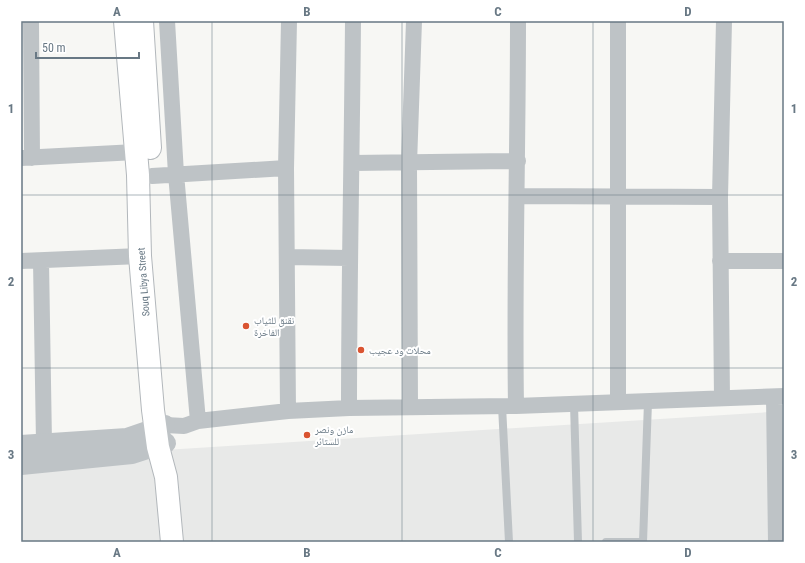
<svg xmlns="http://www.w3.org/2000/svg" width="805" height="563" font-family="'Roboto Condensed','Noto Naskh Arabic',sans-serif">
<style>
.built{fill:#e8e9e8}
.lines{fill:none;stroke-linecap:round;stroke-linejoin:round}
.primary-casing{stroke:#b2b7bb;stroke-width:24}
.service{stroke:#bec3c6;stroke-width:8}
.minor{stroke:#bec3c6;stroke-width:16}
.tertiary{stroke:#bec3c6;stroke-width:20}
.primary{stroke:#fff;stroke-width:22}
.grid{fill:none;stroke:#687884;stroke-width:1;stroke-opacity:0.55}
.poi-dot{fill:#da5431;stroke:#fff;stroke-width:1.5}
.labels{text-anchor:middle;stroke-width:4;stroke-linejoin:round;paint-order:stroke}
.street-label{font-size:10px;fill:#687884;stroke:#fff}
.poi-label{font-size:10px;fill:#687884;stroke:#fff;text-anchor:start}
.neatline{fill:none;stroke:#687884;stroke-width:1.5}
.grid-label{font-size:13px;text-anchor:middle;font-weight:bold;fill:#687884}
</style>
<rect width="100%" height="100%" fill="#f7f7f4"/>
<path class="built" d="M770 412V542H21V459Z"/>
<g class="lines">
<g class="primary-casing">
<path id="primary" d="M125 21 138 175 140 256 153 410 158 447 166 477 172 542
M142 21 150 148"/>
</g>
<path class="service" d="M574 404 578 542
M502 406 509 542
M606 542H643
M643 542 648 402"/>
<path class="minor" d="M31 21 32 158
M167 21 176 174 198 421
M618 21V402
M21 158 136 152
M352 163 518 161
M152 176 286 168
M518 196 720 197
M287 257 349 258
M21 261 140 256
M41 261 44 443
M720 261H784
M774 397 776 542
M722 398 720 197 724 21
M516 406C514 278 518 149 518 21
M410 407 409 164 414 21
M349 408C349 279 352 150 353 21
M288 411 286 168 289 21
M165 425 184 426 198 421 288 411 349 408 516 406 784 396"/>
<path class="tertiary" d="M21 445 127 438 165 425
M21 465 132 454 166 443"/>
<use href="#primary" class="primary"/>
</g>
<path class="grid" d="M212 21V542M402 21V542M593 21V542M21 195H784M21 368H784"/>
<g class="poi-dot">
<circle cx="246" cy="326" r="4"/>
<circle cx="361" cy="350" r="4"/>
<circle cx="307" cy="435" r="4"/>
</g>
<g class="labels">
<g class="street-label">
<text transform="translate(143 282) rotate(-94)" y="4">Souq Libya Street</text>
</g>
<g class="poi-label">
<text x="254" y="324">نقنق للثياب<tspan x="254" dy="12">الفاخرة</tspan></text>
<text x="369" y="354">محلات ود عجيب</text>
<text x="315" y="433">مازن ونصر<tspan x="315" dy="12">للستائر</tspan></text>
</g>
</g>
<rect width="805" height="563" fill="none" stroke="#ffffff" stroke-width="44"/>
<path d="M36 52v6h103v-6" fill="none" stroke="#687884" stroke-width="2"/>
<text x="42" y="52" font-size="12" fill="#687884" stroke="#ffffff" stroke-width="3" paint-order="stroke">50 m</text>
<rect x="22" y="22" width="761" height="519" class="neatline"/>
<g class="grid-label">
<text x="117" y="16">A</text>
<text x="307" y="16">B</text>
<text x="498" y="16">C</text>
<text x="688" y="16">D</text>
<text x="11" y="113">1</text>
<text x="794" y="113">1</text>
<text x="11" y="286">2</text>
<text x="794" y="286">2</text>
<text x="11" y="459">3</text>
<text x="794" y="459">3</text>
<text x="117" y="557">A</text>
<text x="307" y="557">B</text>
<text x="498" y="557">C</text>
<text x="688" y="557">D</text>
</g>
</svg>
